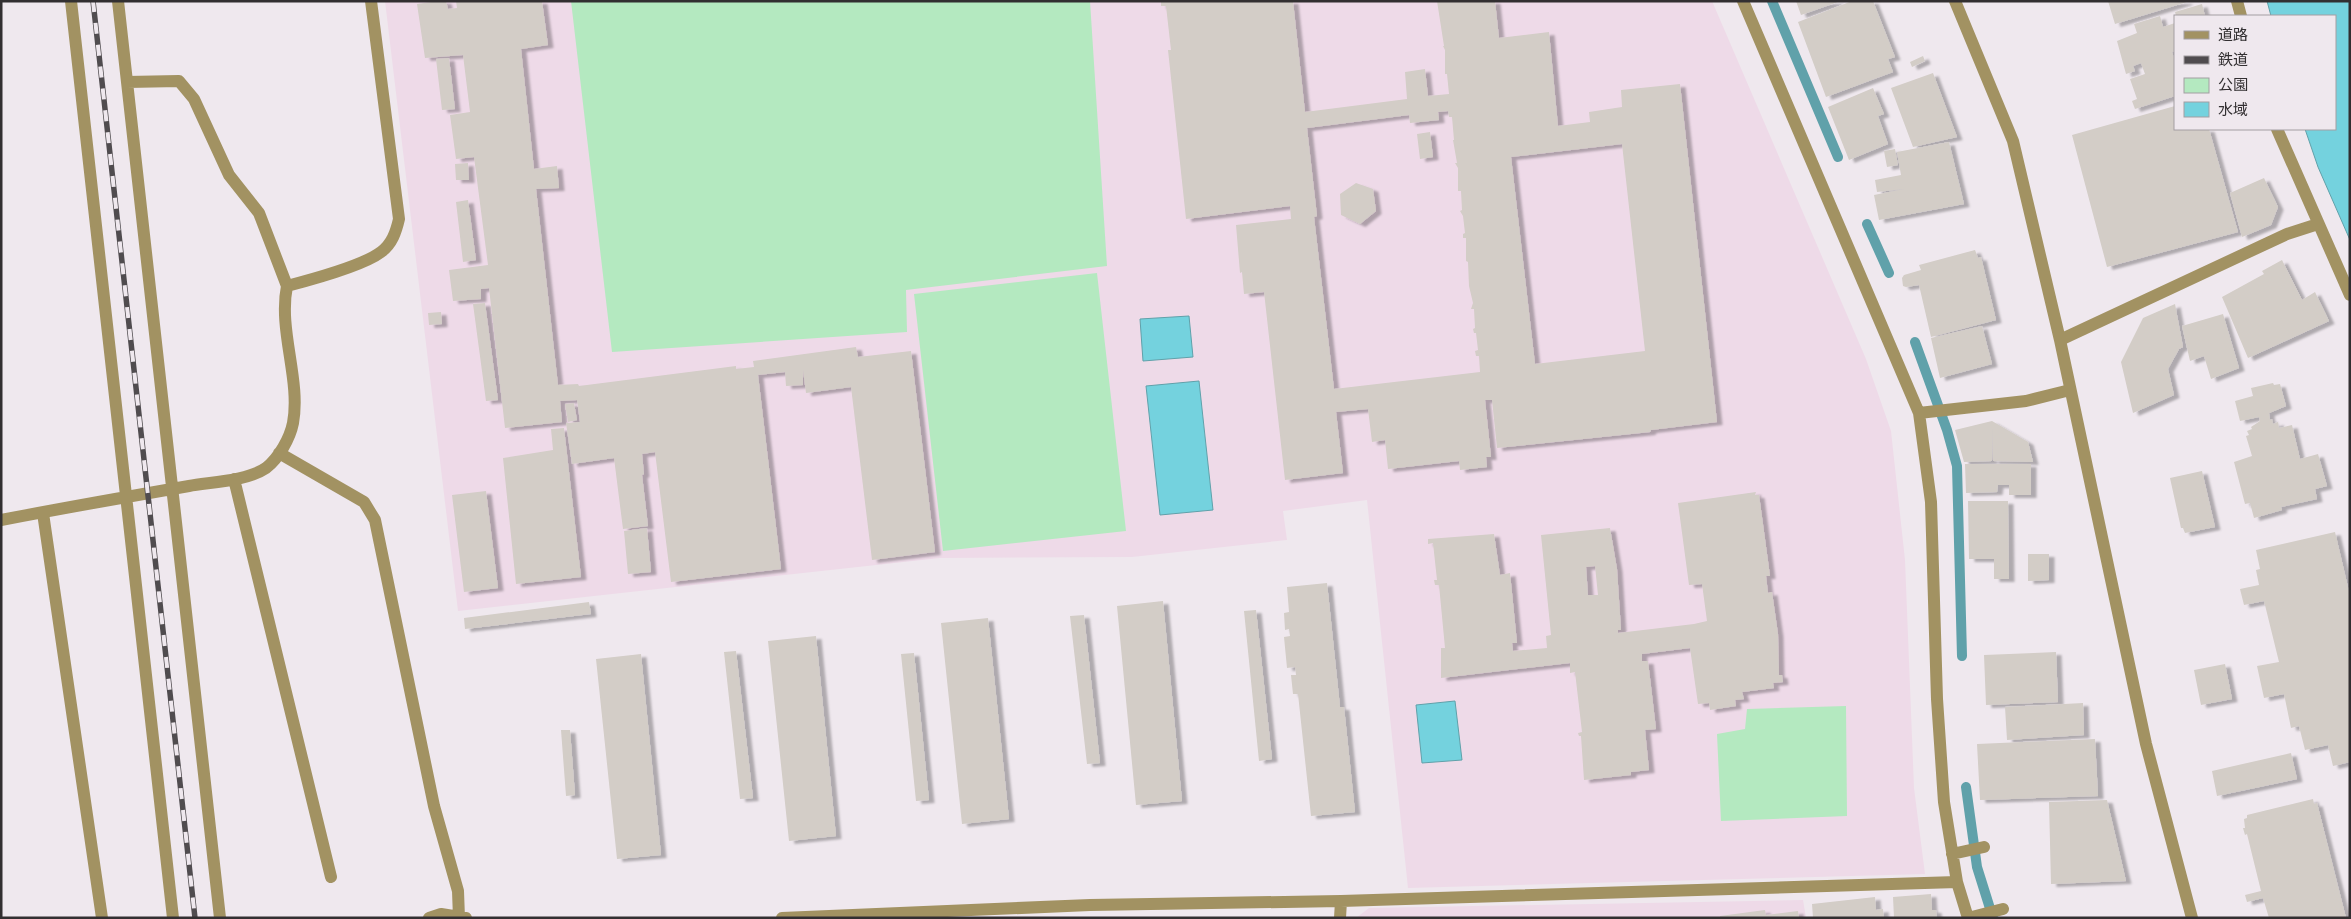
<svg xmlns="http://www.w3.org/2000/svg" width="2351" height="919" font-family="Quicksand,'Noto Sans JP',sans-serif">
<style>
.education{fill:#eedae8}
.green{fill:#b4e9c0}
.water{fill:#74d2de;stroke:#60a1aa}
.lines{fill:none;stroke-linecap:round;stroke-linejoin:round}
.stream{stroke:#60a1aa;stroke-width:10}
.building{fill:#d3cdc7;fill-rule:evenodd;filter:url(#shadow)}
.minor{stroke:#a29262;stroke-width:12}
.rail-casing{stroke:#504c4f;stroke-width:5.5}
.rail{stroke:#efe8ee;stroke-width:4;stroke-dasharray:11;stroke-linecap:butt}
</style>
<defs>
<filter id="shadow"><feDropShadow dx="5.5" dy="3" stdDeviation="1" flood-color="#0004"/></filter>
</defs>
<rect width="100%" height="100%" fill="#efe8ee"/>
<path class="education" d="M385 1H1712L1866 359 1891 431 1905 560 1914 788 1925 874 1408 888 1367 500 1283 511 1287 540 1132 557 940 558 458 611Z
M1803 900 1806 918H1356L1369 908Z"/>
<path class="green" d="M571 1H1090L1107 266 906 290 907 332 612 352Z
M1097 273 1126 531 943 551 914 294Z
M1846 706 1847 816 1721 821 1717 734 1745 729 1747 709Z"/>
<path class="water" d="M2267 1H2350V240L2318 167 2305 129H2335V16H2271Z
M1189 316 1193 357 1143 361 1140 319Z
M1199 381 1213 510 1160 515 1146 386Z
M1455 701 1462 760 1422 763 1416 705Z"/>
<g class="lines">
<path class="stream" d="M1772 1 1838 157
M1867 224 1889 273
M1915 342 1947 430 1957 466 1962 656
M1966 787 1977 867 1993 918"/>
</g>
<path class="building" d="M438 1H446L448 9 457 8 456 1H542L548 45 521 49 534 169 557 166 559 188 536 189 558 385 578 384 579 386 736 366V369L754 367 753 361 856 347 858 357 911 351 935 552 872 560 851 387 806 393 803 370V385L786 386 785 372 758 375 781 569 671 582 655 452 642 454 644 474 642 475 648 526 623 529 614 458 572 464 566 423 580 422 577 400 560 401 562 422 505 428 489 288 481 289V299L453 301 449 270 488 265 474 157 456 159 450 115 470 112 463 55 425 58 417 4Z
M1161 1H1293L1305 112 1407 99 1405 72 1425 69 1428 96 1449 94 1447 74H1445V50L1443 46H1444L1437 1H1495L1499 38 1549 32 1558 126 1590 122 1589 112 1622 107 1621 90 1680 84 1717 422 1651 430 1650 432 1497 448 1492 400H1485L1491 457H1486L1487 467 1460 470 1459 461 1388 469 1385 440 1372 442 1368 409 1336 412 1343 473 1285 480 1264 292 1244 294 1242 272 1240 273 1236 225 1291 219 1290 206 1186 219 1168 50H1171L1166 6H1161ZM1448 111 1449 117H1452L1454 140H1453L1457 163H1455L1458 168V191H1461L1462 210 1460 211 1463 216 1465 233 1463 234V238H1466V261L1468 262 1469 286 1473 303 1471 309H1474L1475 328 1473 329 1474 333H1476L1478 350 1475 351 1476 356H1479L1480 372 1334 389 1314 217 1317 216 1307 128 1409 115 1410 123 1439 120 1438 112ZM1622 144 1645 351 1535 364 1511 157Z
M1796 1H1838V2L1801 15Z
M1852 1H1873L1895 57 1888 59 1893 72 1826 97 1798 22Z
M2108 1H2187V2L2115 24Z
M2202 4 2205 16H2176L2175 12Z
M2160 16 2163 27 2175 23V51L2172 52 2175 61V96L2135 109 2132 101 2137 99 2130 79 2145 74 2141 63 2133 66 2135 71 2126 74 2117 41 2137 33 2134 24Z
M1923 56 1925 61 1912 67 1910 62Z
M449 58 455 109 442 110 436 59Z
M1933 73 1957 137 1913 147 1891 88Z
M1873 88 1884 114 1878 116 1888 144 1849 160 1828 107Z
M2175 106V129H2209L2238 232 2107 267 2072 135Z
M1430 132 1433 157 1420 159 1417 134Z
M1949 142 1964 204 1879 220 1874 195 1904 189 1877 192 1875 180 1901 175 1897 152Z
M1895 149 1898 165 1887 167 1884 151Z
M468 163 469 180H456L455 164Z
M2264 178 2278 207 2271 225 2242 237 2230 193Z
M1356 183 1373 189 1376 211 1360 224 1341 215 1340 194Z
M468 200 476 260 463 262 456 202Z
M1975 250 1978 258 1981 257 1996 320 1931 337 1919 285 1906 287 1903 286 1902 278 1904 275 1921 270 1919 265Z
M2282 260 2302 300 2315 292 2329 321 2248 358 2222 297 2264 274 2262 271Z
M485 303 498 400 486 401 473 304Z
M2175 304 2183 347 2179 349 2168 369 2174 395 2133 413 2121 362 2143 318Z
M441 312 442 324 429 325 428 313Z
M2223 314 2239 368 2211 379 2204 356 2190 361 2182 326Z
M1982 326 1992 364 1940 378 1931 338Z
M2273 383 2274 385 2280 384 2286 406 2269 413 2270 420 2272 419 2273 424 2278 422 2279 428 2292 425 2300 459 2318 454 2327 486 2315 489 2317 499 2281 507 2282 510 2254 518 2250 503 2245 504 2234 462 2252 456 2246 436 2249 435 2247 431 2252 429 2251 427 2260 421 2259 417 2240 421 2235 401 2253 396 2251 388Z
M574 403 577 420 568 422 565 404Z
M1992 421 2028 442 2033 462 1993 461V427L1992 461 1964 462 1955 430Z
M564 428 581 577 516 584 503 458 553 450 551 429Z
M1965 464H2031V495H2009V485H1998L1997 492 1966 493Z
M2202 471 2215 527 2185 533 2183 528H2181L2170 478Z
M486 491 498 588 464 592 452 495Z
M1756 492 1755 495H1759L1770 576H1766L1768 593 1772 592 1778 634 1779 675H1782L1783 682 1773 683 1774 688 1742 692 1744 699 1735 700 1736 706 1710 710 1709 703 1698 704 1690 648 1642 654V661H1648L1656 729 1645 730 1649 770 1631 772V775L1584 780 1581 736H1579L1578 733 1582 732 1575 672 1570 673V663L1441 678V648H1445L1439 585H1435L1434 580H1437L1433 543 1428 544V539L1494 534 1500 575 1510 573 1517 643H1512L1513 651 1547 648 1546 636 1551 635 1541 535 1610 528 1617 569 1621 630H1618V633L1694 624 1707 621 1702 584 1689 585 1678 503ZM1595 566 1598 595H1588L1586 567Z
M1968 501H2008L2009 579H1994V559H1969Z
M647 528 651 572 628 574 624 531Z
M2335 532 2350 596V762L2333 766 2328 745 2305 750 2299 726 2291 728 2284 694 2264 698 2257 666 2279 662 2264 601 2244 605 2240 589 2259 585 2256 570 2260 569 2256 550Z
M2028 554H2049V580L2028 581Z
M1327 583 1340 707H1344L1355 812 1311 816 1298 694H1293L1291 675H1296L1295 667 1287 668 1284 637 1290 636 1289 629 1285 630 1284 613 1289 612 1287 587Z
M1163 601 1182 801 1136 805 1117 606Z
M589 602 591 614 465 629 464 618Z
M1256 610 1272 759 1259 761 1244 611Z
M1084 615 1100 763 1087 764 1070 616Z
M988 618 1009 819 962 824 941 623Z
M816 636 836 836 789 841 768 641Z
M736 651 753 798 740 799 724 652Z
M2056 652 2058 702 1986 705 1984 655Z
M914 653 929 800 916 801 901 654Z
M641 654 661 855 617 859 596 659Z
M2225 664 2232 699 2201 705 2194 670Z
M2083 703 2084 735 2007 740 2005 707Z
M561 730H570L575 795 566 796Z
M2095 739 2098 796 1980 800 1977 744Z
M2291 753 2297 779 2217 796 2212 771Z
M2313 799 2314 804 2317 803 2346 918H2269L2263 898 2247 902 2245 895 2261 891 2247 834 2245 835 2243 828H2245L2244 819 2247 818V815Z
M2107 800 2126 881 2051 884 2049 802Z
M1931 894 1932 910H1936L1937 918H1894L1893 897Z
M1875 897 1876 910 1883 909 1884 918H1813L1812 904Z
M1765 910 1766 915 1798 911 1799 918H1720V916Z"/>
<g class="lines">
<path class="minor" d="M71 1 173 918
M118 1 220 918
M1743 1 1919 413 1931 502 1937 699 1944 802 1957 882 1968 918 2003 909
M1955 1 2013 141 2060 340 2146 744 2192 918
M2237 1 2241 16
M127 82 179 81 194 99 229 175 259 213 287 286
M2277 129 2350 295
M2060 340 2287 234 2318 224
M1919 413 2026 401 2070 390
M279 453 364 502 375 520 434 806 458 891 459 918
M234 479 331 877
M43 513 102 918
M1 520C64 508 126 497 189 486 211 482 247 481 266 468 279 458 290 438 293 423 301 380 278 330 287 286 310 280 364 265 381 252 392 244 396 232 399 219L371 1
M1952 854 1984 847
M429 918 441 914 466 918
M782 918 1090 905 1341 901 1957 882
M1340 918 1341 901"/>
<g class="rail-casing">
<path id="rail" d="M93 1 195 918"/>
</g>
<use href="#rail" class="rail"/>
</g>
<rect width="2351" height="919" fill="none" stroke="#322f31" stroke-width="5"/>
<rect x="2174" y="15" width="162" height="115" fill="#efe8ee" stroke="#a39ea2"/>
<rect x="2184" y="31" width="25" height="8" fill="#a29262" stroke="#a39ea2"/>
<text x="2218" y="40" font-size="15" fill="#322f31">道路</text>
<rect x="2184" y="56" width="25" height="8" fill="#504c4f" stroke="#a39ea2"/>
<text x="2218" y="65" font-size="15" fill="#322f31">鉄道</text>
<rect x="2184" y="78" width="25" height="15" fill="#b4e9c0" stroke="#a39ea2"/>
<text x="2218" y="90" font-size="15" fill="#322f31">公園</text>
<rect x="2184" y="102" width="25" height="15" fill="#74d2de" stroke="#a39ea2"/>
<text x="2218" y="115" font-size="15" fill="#322f31">水域</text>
</svg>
